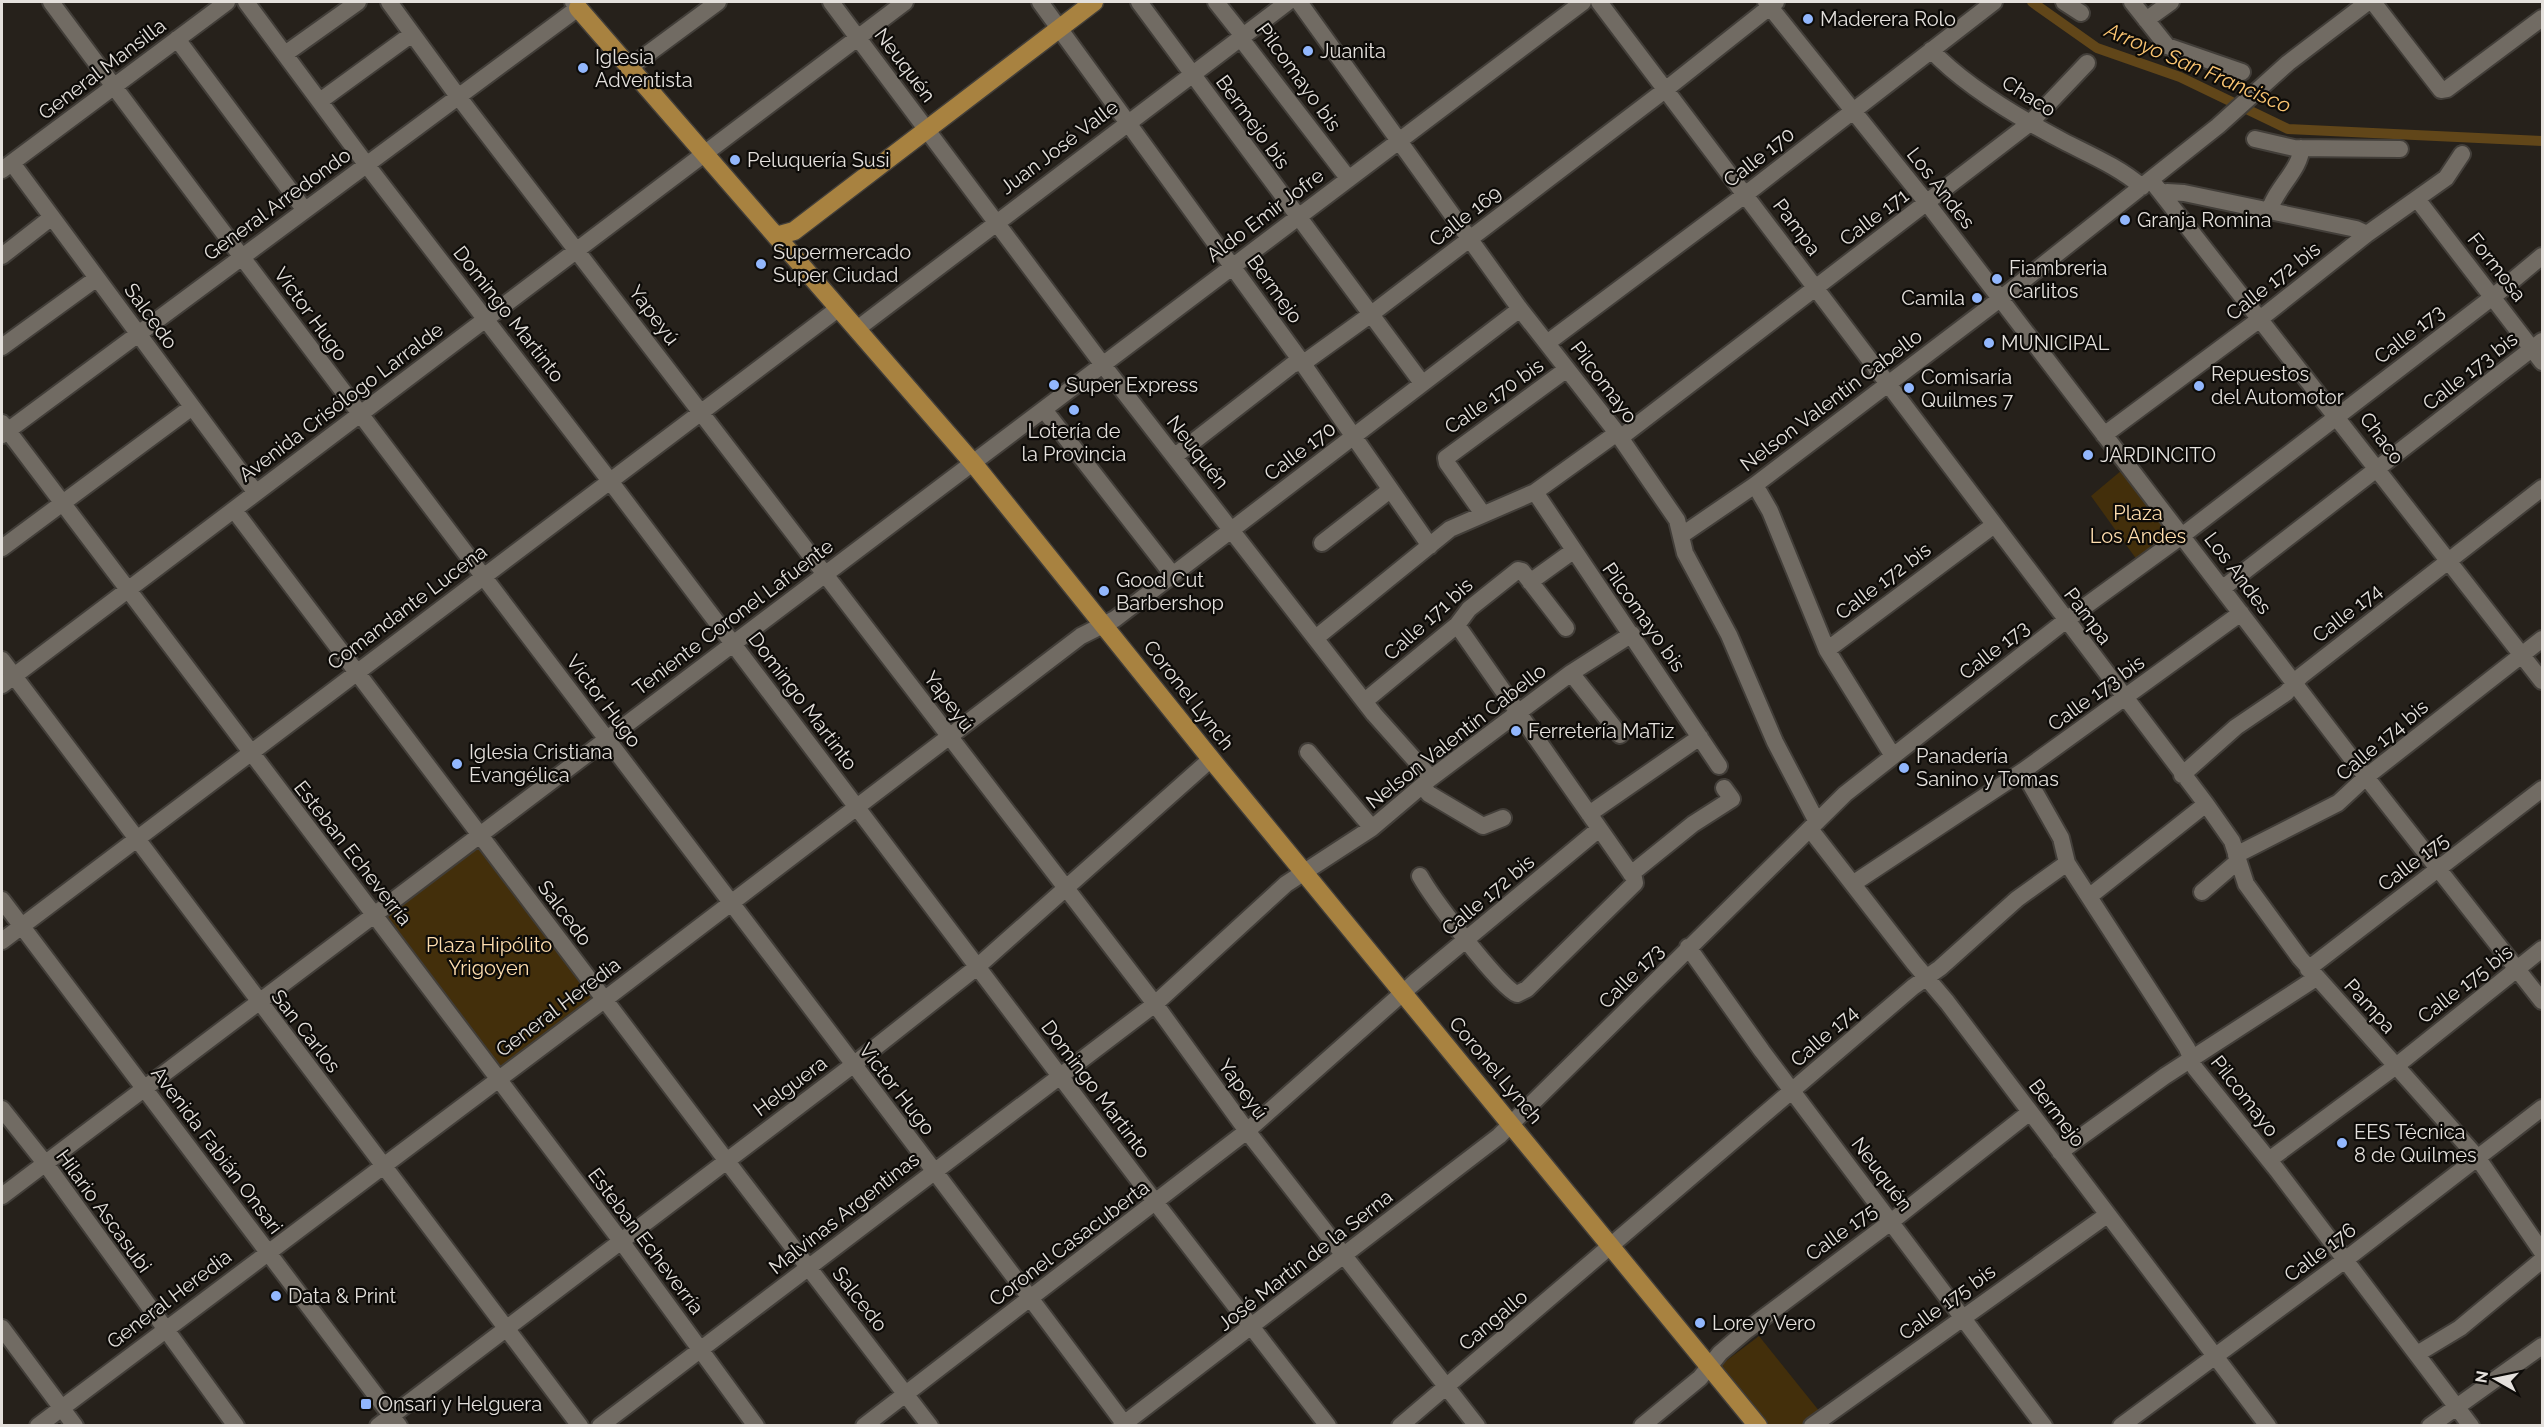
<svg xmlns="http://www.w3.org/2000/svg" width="2544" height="1427" font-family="Raleway,sans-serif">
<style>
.green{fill:#432f0b}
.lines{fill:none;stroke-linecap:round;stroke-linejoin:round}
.canal{stroke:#614619;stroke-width:10}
.minor-casing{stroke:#423e39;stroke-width:20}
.major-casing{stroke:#423e39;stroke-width:21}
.minor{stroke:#716b63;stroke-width:16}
.major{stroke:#a88240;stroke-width:18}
.poi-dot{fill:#92b7fd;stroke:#0d0b08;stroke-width:2}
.labels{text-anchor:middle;stroke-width:4.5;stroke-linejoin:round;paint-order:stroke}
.poi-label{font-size:20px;fill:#e4e0dc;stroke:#0d0b08;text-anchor:start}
.street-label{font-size:20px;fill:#e4e0dc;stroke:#0d0b08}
.park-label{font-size:20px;fill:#ffdeaf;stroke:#0d0b08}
.water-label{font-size:21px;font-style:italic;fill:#fbc572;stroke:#0d0b08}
</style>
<rect width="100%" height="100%" fill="#26211b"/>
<path class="green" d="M2122 470 2172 534 2137 560 2091 496Z
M475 840 604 1000 497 1078 374 916Z
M1759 1336 1820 1412 1802 1425H1768L1718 1367Z"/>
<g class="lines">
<path class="canal" d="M2032 2 2097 48 2180 77 2288 129 2542 141"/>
<g class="minor-casing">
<path id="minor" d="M51 2C405 479 770 949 1126 1426
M246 2 366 164 610 481 1156 1203 1328 1426
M389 2 457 95 1155 1004 1247 1131 1477 1426
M831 2 1103 365 1374 714 1431 778
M1040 2 1301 361 1430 546
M1139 2 1422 383
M1216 2 1239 31 1245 44 1348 178
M1299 2 1520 309 1617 433 1677 520 1685 553 1729 635 1775 742 1817 822
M1599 2 2206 804 2232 841 2246 884 2300 958 2477 1157 2542 1252
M1766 2 1927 203 2366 777 2542 1001
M2064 2 2081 13
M2132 2 2167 46 2242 72
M2373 2 2441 90 2447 89 2542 18
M2146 20 2171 2
M177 39 304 209
M1931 50C1965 86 2019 118 2063 141 2090 155 2119 167 2142 187
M285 54 358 2
M630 67 718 2
M320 101 412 34
M2255 139 2294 148 2400 149
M12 163 256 493
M2 170 227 2
M2151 180 2542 681
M2163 194 2167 192 2184 193 2356 229 2367 234
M2417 199 2542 362
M2269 212C2274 190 2302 168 2301 148
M2 256 52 217
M857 329 1288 2
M1547 343 1746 194 1994 2
M2 347 97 278
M1045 411 1172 574
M2 423 621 1241 756 1426
M2 435 578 8 573 2
M2104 435 2260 319 2367 234 2446 178 2462 154
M1620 438 2030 123 2087 63
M1175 456 1292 365 1309 359 1370 315 1665 90 1776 2
M1755 485 1770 511 1827 650 1893 756
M1535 492 1719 766
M234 510 726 1160 930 1426
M1483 514 1447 463 1446 458 1567 369
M1682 535 1755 485 2000 299 2218 126 2288 63 2368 2
M1322 543 1390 490
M2 548 192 407
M1530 582 1573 551
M2223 588 2542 341
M1317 637 1450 529 1535 492 1617 433
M1827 650 1994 525
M2 660 580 1426
M1571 673 1620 735
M2 685 905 2
M1366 700 1457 625 1469 609 1518 570 1522 571 1566 628
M1308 752 1372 828
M2023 771 2061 838 2067 863 2187 1048 2195 1068 2277 1170 2471 1426
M2182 775 2236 727 2286 693 2301 676 2542 488
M1423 787 1429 794 1483 826 1503 818
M1589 814 1700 737
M1810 829 1914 963 1947 1002 2268 1426
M2236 855 2338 803 2366 777 2542 639
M1631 874 1693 824 1732 799 1724 788
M1420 876C1431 896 1500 988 1517 994L1527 989 1635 883 1634 878 1457 625
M1854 883 2023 771 2241 613
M2202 892 2238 861
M2090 896 2206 804
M2 900 399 1426
M2 941 839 308
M1688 947 1762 1051 2044 1426
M2308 969 2542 789
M2 1109 45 1163 236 1426
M2060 1152 2165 1076 2316 978
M2269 1160 2396 1066 2542 949
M2 1196 1583 2
M2 1328 75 1426
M2417 1354 2460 1328 2542 1260
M38 1426 604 1000 1081 636 1115 619 1520 309
M378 1426 853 1065 977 967 1211 759
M600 1426 1155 1004 1286 884 1372 828 1431 778 1571 673 1632 634
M864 1426 1247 1131 1415 982 1599 829
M1121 1426 1499 1136 1845 794 2065 621 2183 535 2494 296 2542 256
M1400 1426 1913 987 1940 968 2017 899 2067 863
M1642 1426 1700 1378 1720 1353 1747 1330 1892 1221 2030 1112
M1812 1426 2107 1215
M2121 1426 2345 1260 2542 1108
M2430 1426 2542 1346"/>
</g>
<g class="major-casing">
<path id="major" d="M578 8 973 463 1211 759 1758 1426
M776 236 794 231 1094 2"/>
</g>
<use href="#minor" class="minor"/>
<use href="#major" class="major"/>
</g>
<g class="poi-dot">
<circle cx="1808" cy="19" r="6"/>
<circle cx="1308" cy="51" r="6"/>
<circle cx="583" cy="68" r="6"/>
<circle cx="735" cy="160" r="6"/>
<circle cx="2125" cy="220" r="6"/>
<circle cx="761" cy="264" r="6"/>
<circle cx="1997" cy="279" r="6"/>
<circle cx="1977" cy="298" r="6"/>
<circle cx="1989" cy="343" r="6"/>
<circle cx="1054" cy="385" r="6"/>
<circle cx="2199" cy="386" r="6"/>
<circle cx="1909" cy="388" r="6"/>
<circle cx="1074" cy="410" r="6"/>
<circle cx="2088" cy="455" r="6"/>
<circle cx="1104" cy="591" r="6"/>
<circle cx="1516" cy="731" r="6"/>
<circle cx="457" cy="764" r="6"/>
<circle cx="1904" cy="768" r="6"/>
<circle cx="2342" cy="1143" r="6"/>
<circle cx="276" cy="1296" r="6"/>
<circle cx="1700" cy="1323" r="6"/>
<rect x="360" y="1398" width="12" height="12" rx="3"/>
</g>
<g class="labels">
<g class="poi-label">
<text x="1820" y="26">Maderera Rolo</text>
<text x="1320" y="58">Juanita</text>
<text x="595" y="64">Iglesia<tspan x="595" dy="23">Adventista</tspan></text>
<text x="747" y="167">Peluquería Susi</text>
<text x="2137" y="227">Granja Romina</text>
<text x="773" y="259">Supermercado<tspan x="773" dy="23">Super Ciudad</tspan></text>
<text x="2009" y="275">Fiambreria<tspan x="2009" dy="23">Carlitos</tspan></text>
<text x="1965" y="305" text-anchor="end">Camila</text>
<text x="2001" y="350">MUNICIPAL</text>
<text x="2211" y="381">Repuestos<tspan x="2211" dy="23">del Automotor</tspan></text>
<text x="1921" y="384">Comisaría<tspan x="1921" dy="23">Quilmes 7</tspan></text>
<text x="1066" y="392">Super Express</text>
<text x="1074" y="438" text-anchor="middle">Lotería de<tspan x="1074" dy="23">la Provincia</tspan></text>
<text x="2100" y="462">JARDINCITO</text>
<text x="1116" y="587">Good Cut<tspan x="1116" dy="23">Barbershop</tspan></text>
<text x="1528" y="738">Ferretería MaTiz</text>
<text x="469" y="759">Iglesia Cristiana<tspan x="469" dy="23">Evangélica</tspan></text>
<text x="1916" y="763">Panadería<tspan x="1916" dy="23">Sanino y Tomas</tspan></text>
<text x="2354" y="1139">EES Técnica<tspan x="2354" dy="23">8 de Quilmes</tspan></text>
<text x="288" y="1303">Data &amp; Print</text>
<text x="1712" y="1330">Lore y Vero</text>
<text x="378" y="1411">Onsari y Helguera</text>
</g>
<g class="street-label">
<text transform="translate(905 65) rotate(53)" y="7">Neuquén</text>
<text transform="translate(102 69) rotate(-37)" y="7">General Mansilla</text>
<text transform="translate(1299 77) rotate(54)" y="7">Pilcomayo bis</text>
<text transform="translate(2029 96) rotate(32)" y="7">Chaco</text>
<text transform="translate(1253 122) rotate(54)" y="7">Bermejo bis</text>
<text transform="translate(1059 147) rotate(-37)" y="7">Juan José Valle</text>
<text transform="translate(1759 157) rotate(-38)" y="7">Calle 170</text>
<text transform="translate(1941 188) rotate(52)" y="7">Los Andes</text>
<text transform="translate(277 204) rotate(-36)" y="7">General Arredondo</text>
<text transform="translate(1265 215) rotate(-37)" y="7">Aldo Emir Jofre</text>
<text transform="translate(1465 216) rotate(-38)" y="7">Calle 169</text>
<text transform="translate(1874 217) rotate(-37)" y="7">Calle 171</text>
<text transform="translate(1797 227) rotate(53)" y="7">Pampa</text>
<text transform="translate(2497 267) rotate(52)" y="7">Formosa</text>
<text transform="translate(2273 281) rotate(-38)" y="7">Calle 172 bis</text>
<text transform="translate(1275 289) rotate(54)" y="7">Bermejo</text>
<text transform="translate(311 314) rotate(54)" y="7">Victor Hugo</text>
<text transform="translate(509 314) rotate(52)" y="7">Domingo Martinto</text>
<text transform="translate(654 315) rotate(53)" y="7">Yapeyú</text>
<text transform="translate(151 316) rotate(54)" y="7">Salcedo</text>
<text transform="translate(2409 334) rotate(-38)" y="7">Calle 173</text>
<text transform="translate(2470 371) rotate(-38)" y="7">Calle 173 bis</text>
<text transform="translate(1604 382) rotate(53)" y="7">Pilcomayo</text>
<text transform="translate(1494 396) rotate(-35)" y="7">Calle 170 bis</text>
<text transform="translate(1831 400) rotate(-37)" y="7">Nelson Valentín Cabello</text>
<text transform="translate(341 402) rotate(-37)" y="7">Avenida Crisólogo Larralde</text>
<text transform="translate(2382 438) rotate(53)" y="7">Chaco</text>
<text transform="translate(1300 451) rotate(-37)" y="7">Calle 170</text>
<text transform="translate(1198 452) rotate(52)" y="7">Neuquén</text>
<text transform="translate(2238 573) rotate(53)" y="7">Los Andes</text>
<text transform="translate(1883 581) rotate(-37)" y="7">Calle 172 bis</text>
<text transform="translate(407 607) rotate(-37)" y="7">Comandante Lucena</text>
<text transform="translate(2347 613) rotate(-38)" y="7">Calle 174</text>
<text transform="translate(2088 616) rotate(53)" y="7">Pampa</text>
<text transform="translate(733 617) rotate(-37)" y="7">Teniente Coronel Lafuente</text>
<text transform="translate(1644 617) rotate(55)" y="7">Pilcomayo bis</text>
<text transform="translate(1428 619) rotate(-42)" y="7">Calle 171 bis</text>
<text transform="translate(1994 650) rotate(-38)" y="7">Calle 173</text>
<text transform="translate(2096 693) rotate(-36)" y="7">Calle 173 bis</text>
<text transform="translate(1189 695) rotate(52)" y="7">Coronel Lynch</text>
<text transform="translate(604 701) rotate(53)" y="7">Victor Hugo</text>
<text transform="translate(803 701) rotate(53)" y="7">Domingo Martinto</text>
<text transform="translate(949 701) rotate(53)" y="7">Yapeyú</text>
<text transform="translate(1456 736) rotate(-38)" y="7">Nelson Valentín Cabello</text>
<text transform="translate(2382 740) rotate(-40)" y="7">Calle 174 bis</text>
<text transform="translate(353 853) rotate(52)" y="7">Esteban Echeverría</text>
<text transform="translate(2413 862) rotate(-37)" y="7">Calle 175</text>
<text transform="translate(1488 895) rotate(-40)" y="7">Calle 172 bis</text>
<text transform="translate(565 913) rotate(53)" y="7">Salcedo</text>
<text transform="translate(1631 976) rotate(-45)" y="7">Calle 173</text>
<text transform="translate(2465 984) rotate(-38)" y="7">Calle 175 bis</text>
<text transform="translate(2370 1006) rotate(48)" y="7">Pampa</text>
<text transform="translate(558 1007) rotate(-37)" y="7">General Heredia</text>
<text transform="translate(306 1031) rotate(52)" y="7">San Carlos</text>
<text transform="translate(1824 1036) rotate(-41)" y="7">Calle 174</text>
<text transform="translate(1496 1070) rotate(50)" y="7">Coronel Lynch</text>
<text transform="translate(790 1086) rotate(-37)" y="7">Helguera</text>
<text transform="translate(897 1089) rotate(52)" y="7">Victor Hugo</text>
<text transform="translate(1096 1089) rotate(53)" y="7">Domingo Martinto</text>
<text transform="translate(1243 1089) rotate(54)" y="7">Yapeyú</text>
<text transform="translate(2245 1096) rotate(52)" y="7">Pilcomayo</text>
<text transform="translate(2057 1113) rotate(53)" y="7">Bermejo</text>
<text transform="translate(217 1150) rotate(53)" y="7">Avenida Fabián Onsari</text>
<text transform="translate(1882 1174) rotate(53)" y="7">Neuquén</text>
<text transform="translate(104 1211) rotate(54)" y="7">Hilario Ascasubi</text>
<text transform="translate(844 1213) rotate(-38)" y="7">Malvinas Argentinas</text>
<text transform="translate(1841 1232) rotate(-36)" y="7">Calle 175</text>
<text transform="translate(646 1241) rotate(53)" y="7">Esteban Echeverría</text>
<text transform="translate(1069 1243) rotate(-37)" y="7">Coronel Casacuberta</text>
<text transform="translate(2320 1252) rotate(-37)" y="7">Calle 176</text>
<text transform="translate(1305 1260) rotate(-38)" y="7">José Martín de la Serna</text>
<text transform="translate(169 1299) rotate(-37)" y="7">General Heredia</text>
<text transform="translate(860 1299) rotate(52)" y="7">Salcedo</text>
<text transform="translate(1947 1302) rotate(-36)" y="7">Calle 175 bis</text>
<text transform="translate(1493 1320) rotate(-40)" y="7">Cangallo</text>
</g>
<g class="park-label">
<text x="2138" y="520">Plaza<tspan x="2138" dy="23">Los Andes</tspan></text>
<text x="489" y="952">Plaza Hipólito<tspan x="489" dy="23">Yrigoyen</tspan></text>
</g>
<g class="water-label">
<text transform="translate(2198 68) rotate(23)" y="7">Arroyo San Francisco</text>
</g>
</g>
<rect width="2544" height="1427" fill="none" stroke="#e4e0dc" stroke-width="6"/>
<g transform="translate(2496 1379) rotate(279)" stroke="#0d0b08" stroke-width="4.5" paint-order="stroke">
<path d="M0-4.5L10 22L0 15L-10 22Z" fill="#e4e0dc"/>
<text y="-9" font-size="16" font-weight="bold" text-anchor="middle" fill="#e4e0dc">N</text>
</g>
</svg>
